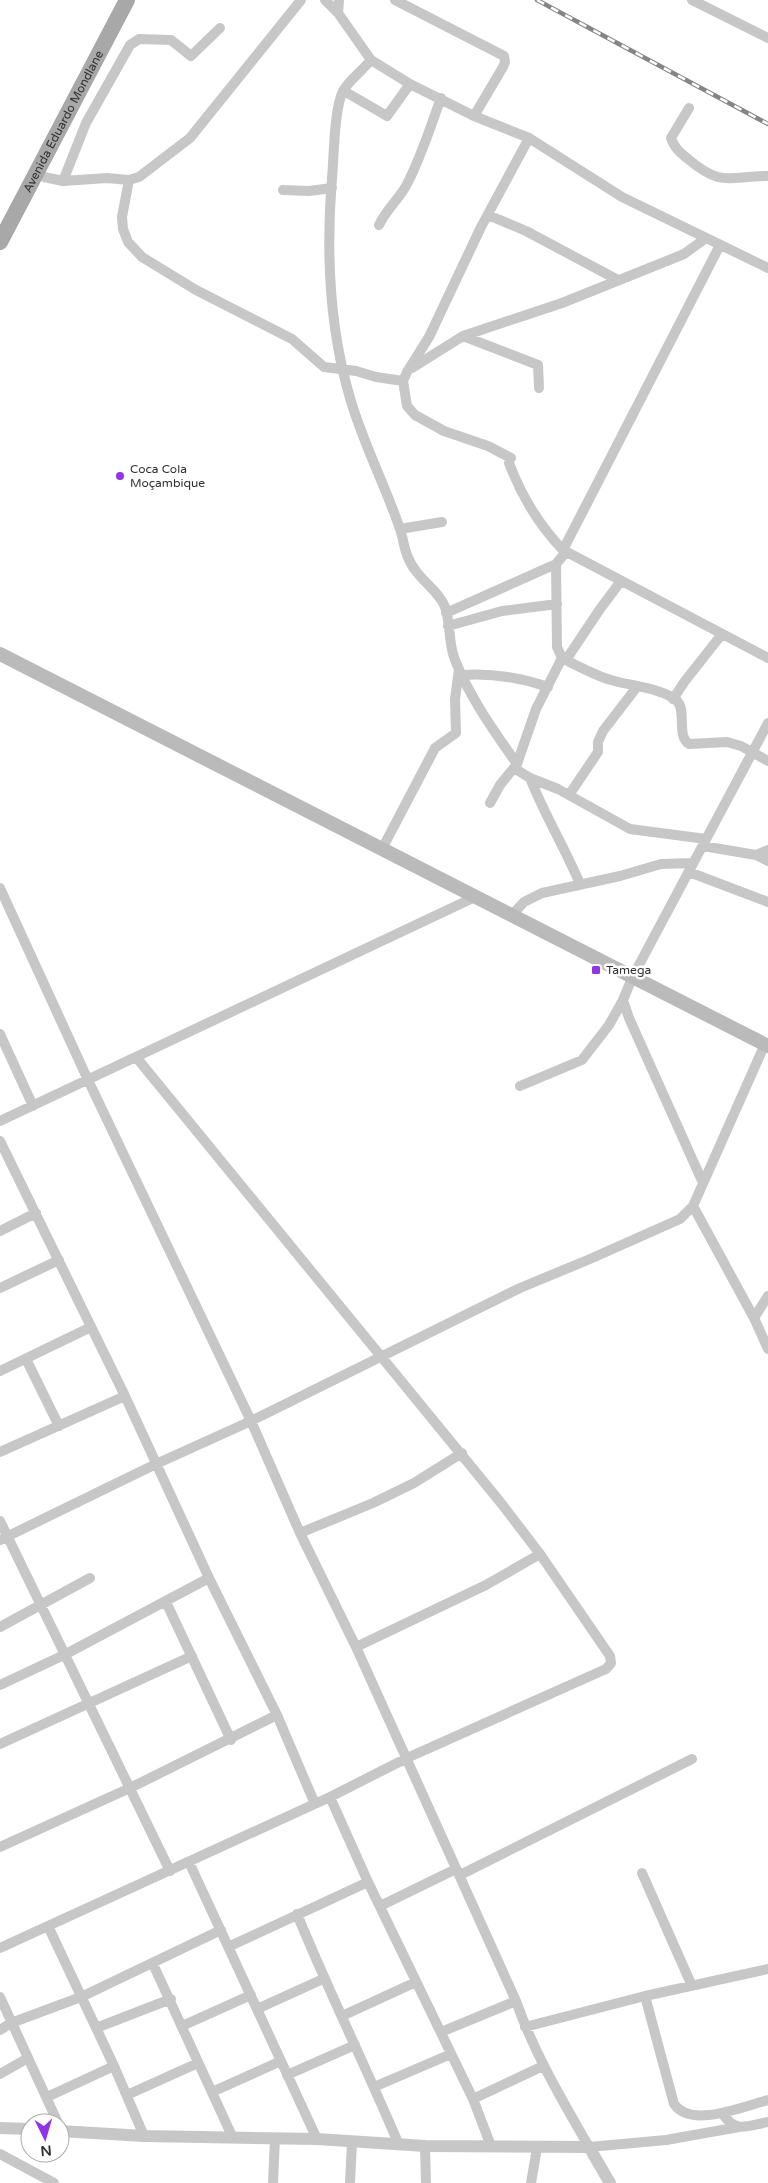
<svg xmlns="http://www.w3.org/2000/svg" width="768" height="2183" font-family="'Varela Round',sans-serif">
<style>
.lines{fill:none;stroke-linecap:round;stroke-linejoin:round}
.minor{stroke:#c7c7c7;stroke-width:10}
.tertiary{stroke:#c7c7c7;stroke-width:12}
.secondary{stroke:#bababa;stroke-width:14}
.primary{stroke:#a8a8a8;stroke-width:16}
.rail-casing{stroke:#858585;stroke-width:4.5}
.rail{stroke:#fff;stroke-width:2.5;stroke-dasharray:8;stroke-linecap:butt}
.poi-dot{fill:#9133e6;stroke:#fff;stroke-width:2}
.labels{text-anchor:middle;stroke-width:5;stroke-linejoin:round;paint-order:stroke}
.street-label{font-size:12px;fill:#303030;stroke:#fff}
.poi-label{font-size:12px;fill:#303030;stroke:#fff;text-anchor:start}
</style>
<rect width="100%" height="100%" fill="#fff"/>
<g class="lines">
<path class="minor" d="M325 0 338 13 371 60 410 84 474 116 529 138 622 197 768 268
M395 0 504 56 505 62 503 67 474 116
M692 0 768 38
M338 13 339 0
M371 60C363 70 349 80 343 91 334 109 334 157 332 178 326 251 329 327 350 398 363 443 385 485 400 529 403 538 404 547 407 555 415 578 439 590 445 607 451 624 448 643 455 660 470 698 494 731 517 764
M344 91 387 116 410 84
M689 108 671 138C674 148 681 153 688 159 723 188 728 176 768 176
M36 173 44 177 63 181 107 178 129 180 139 177 190 138 301 0
M129 180 122 217 123 229 128 242 142 257 196 290 292 339 324 367 356 371 376 377 403 381
M63 181 86 123 130 45 139 39 171 40 191 56 220 28
M283 190 309 191 332 188
M488 215 526 231 618 280
M379 225C386 210 398 200 406 186 421 158 430 128 441 98
M720 245 563 550 768 658
M463 336 538 365 539 388
M412 368 463 336 562 303 684 254 706 238
M511 458 488 446 444 431 415 415 407 406 403 381 407 372 429 337 481 227 529 138
M509 463C521 495 539 525 563 550
M400 529 442 522
M556 564 557 647 562 658C578 666 594 675 611 680 630 686 663 688 677 701 687 710 676 736 689 744L727 742 741 746 768 761
M446 613 556 564 566 552
M448 626 502 611 557 604
M566 660 600 609 621 581
M462 675C493 673 519 677 548 687
M673 699 685 681 722 634
M514 768 530 778 558 789 630 829 706 839
M530 778C544 814 565 848 580 884
M569 795 598 752V742L603 731 636 688
M490 803 500 785 517 764 536 709 562 658
M703 846 756 855 768 861
M382 849 435 748 456 733 455 699 459 669
M756 855 768 850
M689 872 768 902
M0 888 88 1080 251 1421 300 1533 356 1647 516 2001C534 2053 562 2100 589 2147L666 2140 739 2127
M511 916 524 902 542 893 620 876 661 864 693 863
M0 1034 33 1106
M520 1086 582 1060 609 1025 623 1000
M0 1121 475 897
M0 1141 125 1396 209 1578 277 1715 315 1804
M703 1183 629 1018 623 1000 632 978 768 723
M693 1206 754 1318 768 1349
M0 1231 36 1213
M0 1288 59 1260
M754 1318 768 1296
M26 1359 59 1426
M0 1371 91 1327
M0 1452 125 1396
M0 1521 170 1871
M300 1533 373 1503 414 1483 462 1453
M0 1540 156 1464 251 1421 520 1288 590 1259 680 1219 693 1206 765 1044
M166 1602 231 1740
M0 1627 90 1578
M356 1647 486 1585 540 1554
M0 1685 64 1655 209 1578
M0 1744 192 1656
M330 1797 368 1882 473 2099 491 2146
M0 1847 130 1788 277 1715
M189 1862 317 2139
M642 1873 692 1986
M460 1875 692 1759
M380 1906 456 1869
M297 1914C329 1992 366 2067 399 2145
M48 1926 114 2066 144 2136
M228 1947 368 1882
M0 1948 330 1797 407 1758 606 1669 611 1663 610 1656 540 1554 501 1503 136 1057
M153 1964 232 2136
M645 1996 674 2104C691 2129 744 2106 768 2100
M0 1997 58 2123
M257 2009 323 1979
M342 2016 416 1982
M182 2026 251 1995
M525 2027 645 1996 768 1969
M96 2028 171 1999
M0 2030 11 2023 81 1997 221 1930
M441 2032 516 2001
M0 2074 28 2058
M287 2075 355 2045
M374 2087 451 2054
M212 2092 281 2061
M127 2095 198 2063
M47 2097 114 2066
M473 2099 543 2066
M722 2113C736 2134 746 2126 768 2122
M425 2146 426 2183
M0 2154 54 2183
M273 2183 275 2138
M350 2183 352 2142
M531 2183 537 2148"/>
<path class="tertiary" d="M0 2128 30 2129
M60 2131 144 2136 317 2139 425 2146 589 2147 610 2183"/>
<path class="secondary" d="M0 654 768 1046"/>
<path class="primary" id="s1" d="M0 242 127 0"/>
<g class="rail-casing">
<path id="rail" d="M537 0 768 124"/>
</g>
<use href="#rail" class="rail"/>
</g>
<g class="poi-dot">
<circle cx="120" cy="476" r="5"/>
<rect x="591" y="965" width="10" height="10" rx="2.5"/>
</g>
<g class="labels">
<g class="street-label">
<text dy="4" stroke="none"><textPath href="#s1" startOffset="136">Avenida Eduardo Mondlane</textPath></text>
</g>
<g class="poi-label">
<text x="130" y="473">Coca Cola<tspan x="130" dy="14">Moçambique</tspan></text>
<text x="606" y="974">Tamega</text>
</g>
</g>
<g transform="translate(45 2138) rotate(175)"><circle r="24" fill="#ffffff" stroke="#acacac"/>
<path d="M0-4L9 19L0 12L-9 19Z" fill="#9133e6"/>
<text y="-8" font-size="14" font-weight="bold" text-anchor="middle" fill="#303030">N</text>
</g>
</svg>
